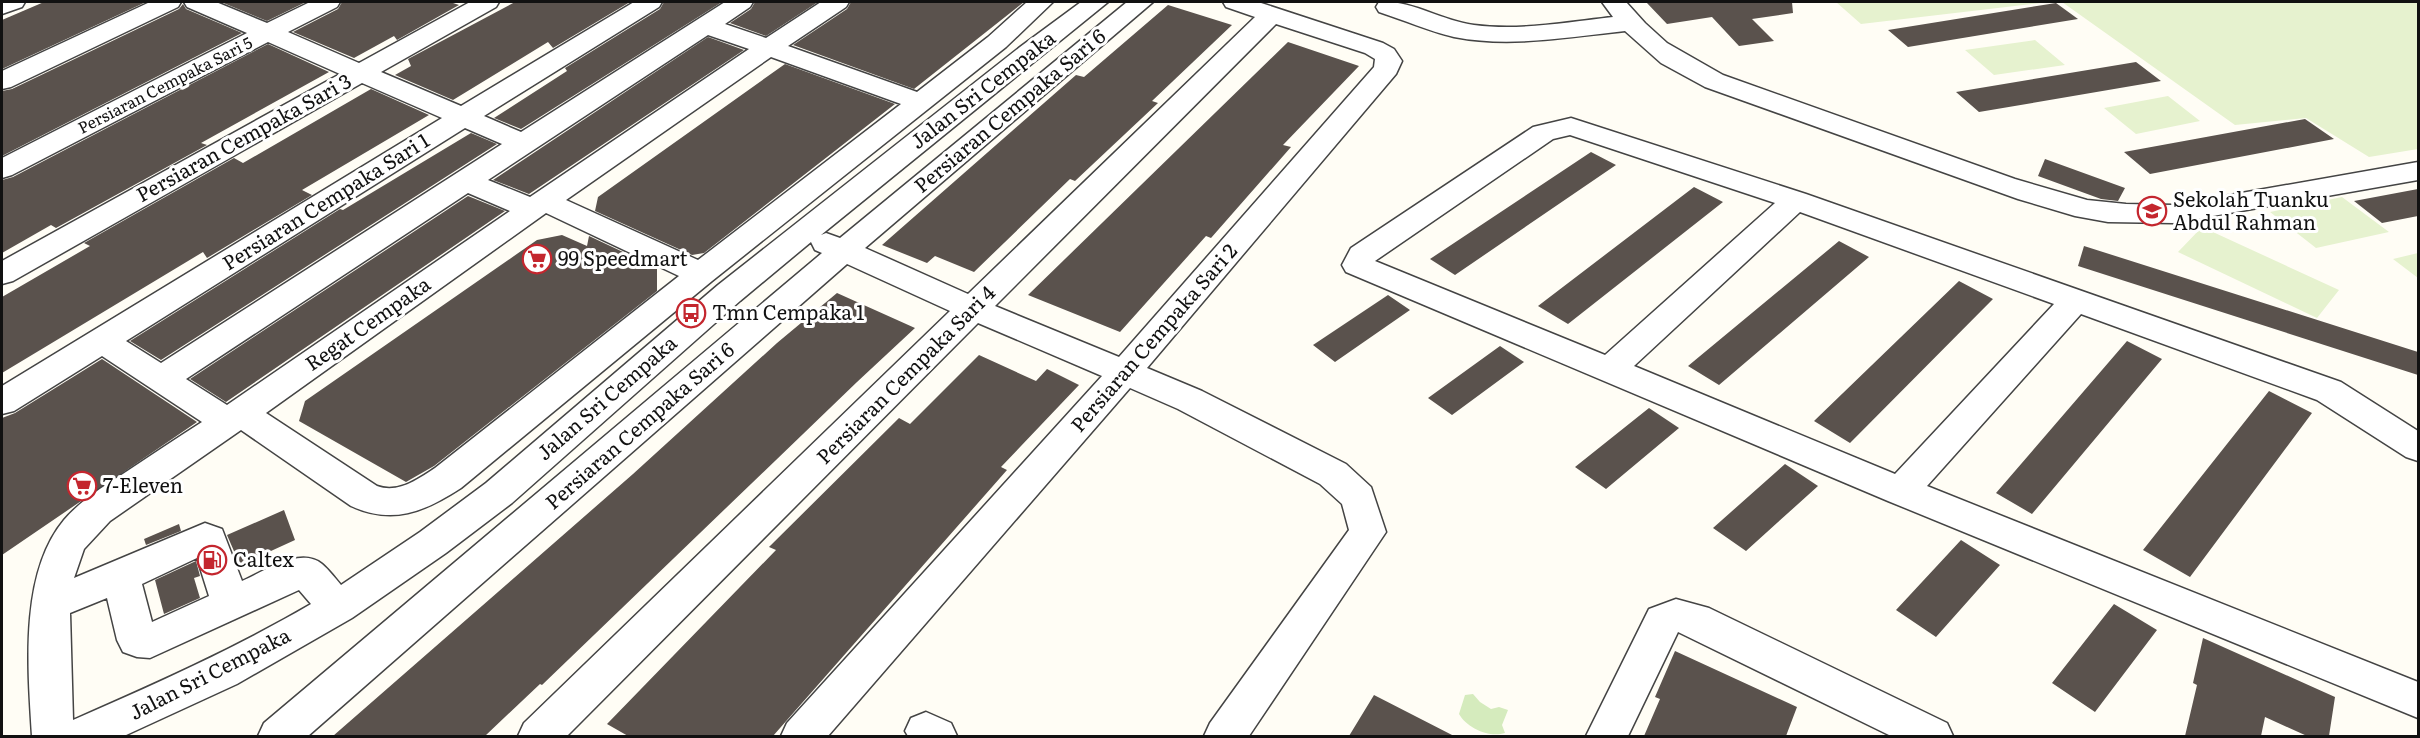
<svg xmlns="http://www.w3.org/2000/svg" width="2420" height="738" font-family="Literata,serif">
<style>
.green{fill:#d5ebbd}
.pitch{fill:#e6f2cf}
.building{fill:#5a524d}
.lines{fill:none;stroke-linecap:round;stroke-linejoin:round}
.minor-casing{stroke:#444;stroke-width:3}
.minor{fill:#fff;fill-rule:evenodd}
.labels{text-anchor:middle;stroke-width:6;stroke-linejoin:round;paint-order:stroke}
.far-street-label{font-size:16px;fill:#111;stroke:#fff}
.street-label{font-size:20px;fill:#111;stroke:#fff}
.poi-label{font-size:20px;fill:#111;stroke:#fff;text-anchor:start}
</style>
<rect width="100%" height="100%" fill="#fffdf5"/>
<path class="green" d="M1473 694 1480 702 1491 709 1499 707 1508 710 1502 725 1505 733C1489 738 1467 728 1459 714L1465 695Z"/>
<path class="pitch" d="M1836 2H2049L1861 24Z
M2062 2H2418V149L2369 157 2306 118 2235 125Z
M2035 40 2065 65 1994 75 1965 50Z
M2168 96 2200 121 2136 134 2104 108Z
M2342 197 2389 232 2316 248 2270 212Z
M2202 227 2339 290 2317 318 2178 252Z
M2418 253V278L2393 259Z"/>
<path class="building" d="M44 2H146L2 69V20Z
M221 2H306L267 21Z
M342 2H450L459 5 397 40 394 36 354 58 293 32 338 9Z
M515 2H630L553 48 548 42 453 100 395 75 411 66 408 59Z
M664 2H722L521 129 494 118 567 71 565 68 660 9Z
M755 2H818L766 36 730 23 751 9Z
M851 2H1024L914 89 793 45 847 9Z
M1646 2H1792L1793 13 1752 19 1774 41 1739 46 1712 17 1667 24Z
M2056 3 2078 19 1908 47 1888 30Z
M183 4 186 9 242 33 2 156V91L12 89 179 9Z
M1168 5 1232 25 1152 101 1158 103 1075 181 1070 179 974 272 935 256 927 263 882 245 1076 75 1084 77Z
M708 37 744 50 529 194 493 180Z
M1288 42 1359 66 1283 145 1291 147 1211 238 1206 236 1120 332 1028 295Z
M268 44 329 72 201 143 207 145 56 228 51 225 2 253V180L13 177Z
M2136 62 2161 81 1979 112 1956 92Z
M785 64 895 104 704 253 692 255 595 211 598 197Z
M371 89 429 115 302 190 312 195 207 258 203 252 2 373V297L90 246 84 243 234 158 243 163Z
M2305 119 2334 139 2150 174 2124 152Z
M471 133 497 144 161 360 130 341 340 209 343 210Z
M1591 152 1616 165 1455 275 1430 259Z
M2045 159 2125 188 2118 201 2101 199 2038 176Z
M1694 187 1723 202 1568 324 1538 306Z
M2418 189V216L2382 223 2354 201Z
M468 196 505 211 226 402 190 379Z
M562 235 587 246 589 236 657 268V291L434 466 406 482 299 421 305 401 537 240Z
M1839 241 1869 257 1719 385 1688 366Z
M2084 246 2418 352V375L2078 266Z
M1959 281 1993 299 1850 443 1814 421Z
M837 293 915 328 857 382 542 685 540 684 485 736H333L633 474 777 343Z
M1388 295 1410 310 1335 362 1313 345Z
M2127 341 2162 359 2032 514 1996 493Z
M1500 346 1524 362 1452 415 1428 398Z
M979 355 1036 381 1047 369 1079 385 1001 467 1007 470 773 736H628L607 724 776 550 769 547 899 418 910 424Z
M102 359 197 422 2 555V418L15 413Z
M2269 391 2312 413 2190 577 2143 550Z
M1649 408 1679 428 1606 489 1575 467Z
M1785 464 1818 486 1746 551 1713 528Z
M284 510 295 540 240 565 227 535Z
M179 524 181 531 146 545 144 539Z
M1961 540 2000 565 1936 637 1896 610Z
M196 561 200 576 194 578 200 598 164 614 155 580Z
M2114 604 2157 630 2095 712 2052 683Z
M2203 638 2335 697 2329 736H2307L2265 717 2261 736H2185L2197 685 2193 683Z
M1675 651 1797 707 1786 736H1644L1660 699 1655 697Z
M1374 695 1454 736H1349Z"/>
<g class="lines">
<g class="minor-casing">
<path id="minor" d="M2 2H25L22 7 2 14Z
M150 2H181L178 7 11 87 2 89V71Z
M184 2H216L267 23 310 2H340L337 7 288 32 359 63 470 2H499L496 7 381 72 461 106 634 2H662L659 7 484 116 521 132 725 2H753L750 7 725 24 766 38 821 2H849L846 7 788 46 917 92 988 37 1027 2H1053L1006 47 712 281 461 488C424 512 393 525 351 506L241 430 110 521 84 549 74 578 205 523 222 529 242 581C263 572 300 546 322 564 329 570 335 578 341 585L420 532 486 483 718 285 1020 47 1081 2H1108L821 235 826 233 840 238 1127 2H1153L865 248 968 294 1255 17 1226 7 1223 2H1258L1383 43 1394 49 1402 61 1396 74 1147 368 1202 391 1346 464 1371 487 1386 532 1249 736H1204L1210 723 1349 530 1342 504 1320 484 1178 409 1130 388 828 736H781L787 723 1102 376 978 323 567 736H518L524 723 950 311 847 264 308 736H258L264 723 822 253 815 250 811 242 740 301 512 503 446 553 352 618 237 684 124 736H32C28 670 19 574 64 520 82 499 106 485 129 470 153 454 177 438 202 422L102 356 14 411 2 414V386L442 118 362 83 13 281 2 284V261L340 74 268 42 12 175 2 178V158L247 33 187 7ZM1276 24 1365 53 1375 59 1374 67 1119 357 995 306ZM708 35 749 49 530 197 488 180ZM771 57 901 104 698 260 566 200ZM465 128 502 144 161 363 126 341ZM468 193 510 211 227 405 186 379ZM546 213 679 276 435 468C418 479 398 494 377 486L266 413ZM197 558 209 596 152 622 142 584ZM299 590 311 604C234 649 155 684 73 720L70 613 107 598 117 640 123 652 137 657 150 658Z
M1379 2C1412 0 1442 21 1474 25 1520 31 1567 22 1613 17L1602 2H1626L1645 23 1667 43 1723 75 2015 179 2087 200 2126 204 2173 205 2418 162V180L2173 223 2108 222 2075 216 2018 199 1705 87 1661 63 1625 31C1568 37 1510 48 1454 37 1428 31 1404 20 1379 12L1376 7Z
M1571 118 1806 194 2341 382 2418 431V461L2406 457 2317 400 2081 314 1927 486 2418 682V718L1888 501 1346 272 1342 265 1351 248 1533 127ZM1570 135 1775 203 1605 355 1375 261 1553 139ZM1800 212 2054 304 1895 474 1634 366Z
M1676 599 1709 608 1947 723 1953 736H1891L1678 632 1628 736H1586L1649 609Z
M926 712 951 723 957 736H908L905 731 911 718Z"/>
</g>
<use href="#minor" class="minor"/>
</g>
<defs>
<g id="school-ring" transform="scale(1.5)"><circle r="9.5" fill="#fff" stroke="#c4262e" stroke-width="1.5"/><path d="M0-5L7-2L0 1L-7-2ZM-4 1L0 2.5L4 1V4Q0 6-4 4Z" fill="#c4262e"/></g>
<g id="supermarket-ring" transform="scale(1.5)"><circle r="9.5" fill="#fff" stroke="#c4262e" stroke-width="1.5"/><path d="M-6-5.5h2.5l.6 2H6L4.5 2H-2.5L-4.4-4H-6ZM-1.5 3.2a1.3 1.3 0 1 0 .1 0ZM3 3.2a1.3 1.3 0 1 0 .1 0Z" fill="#c4262e"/></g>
<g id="bus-ring" transform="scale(1.5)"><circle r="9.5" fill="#fff" stroke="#c4262e" stroke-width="1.5"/><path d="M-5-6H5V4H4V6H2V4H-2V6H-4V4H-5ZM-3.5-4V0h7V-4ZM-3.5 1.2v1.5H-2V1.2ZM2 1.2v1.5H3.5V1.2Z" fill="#c4262e"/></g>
<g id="fuel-ring" transform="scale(1.5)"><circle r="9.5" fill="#fff" stroke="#c4262e" stroke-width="1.5"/><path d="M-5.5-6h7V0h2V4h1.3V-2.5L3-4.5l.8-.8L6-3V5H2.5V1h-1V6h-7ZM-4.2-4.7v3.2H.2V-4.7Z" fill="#c4262e"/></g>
</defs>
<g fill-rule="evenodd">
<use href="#school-ring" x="2152" y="211"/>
<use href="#supermarket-ring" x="537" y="259"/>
<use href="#bus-ring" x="691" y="313"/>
<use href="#supermarket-ring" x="82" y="486"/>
<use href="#fuel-ring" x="212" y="560"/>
</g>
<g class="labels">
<g class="far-street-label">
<text transform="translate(165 85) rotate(-27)" y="6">Persiaran Cempaka Sari 5</text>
</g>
<g class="street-label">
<text transform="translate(983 90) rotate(-38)" y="7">Jalan Sri Cempaka</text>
<text transform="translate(1010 111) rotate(-40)" y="7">Persiaran Cempaka Sari 6</text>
<text transform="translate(244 138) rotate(-29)" y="7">Persiaran Cempaka Sari 3</text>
<text transform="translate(326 202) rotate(-32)" y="7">Persiaran Cempaka Sari 1</text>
<text transform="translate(368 324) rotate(-35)" y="7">Regat Cempaka</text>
<text transform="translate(1154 338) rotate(-49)" y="7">Persiaran Cempaka Sari 2</text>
<text transform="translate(906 375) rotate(-45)" y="7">Persiaran Cempaka Sari 4</text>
<text transform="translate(607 398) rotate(-41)" y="7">Jalan Sri Cempaka</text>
<text transform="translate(640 426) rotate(-41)" y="7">Persiaran Cempaka Sari 6</text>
<text transform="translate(210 674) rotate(-27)" y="7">Jalan Sri Cempaka</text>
</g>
<g class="poi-label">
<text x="2173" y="207">Sekolah Tuanku<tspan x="2173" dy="23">Abdul Rahman</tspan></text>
<text x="558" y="266">99 Speedmart</text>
<text x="712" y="320">Tmn Cempaka 1</text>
<text x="103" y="493">7-Eleven</text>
<text x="233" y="567">Caltex</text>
</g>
</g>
<rect width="2420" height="738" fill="none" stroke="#111111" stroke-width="6"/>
</svg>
